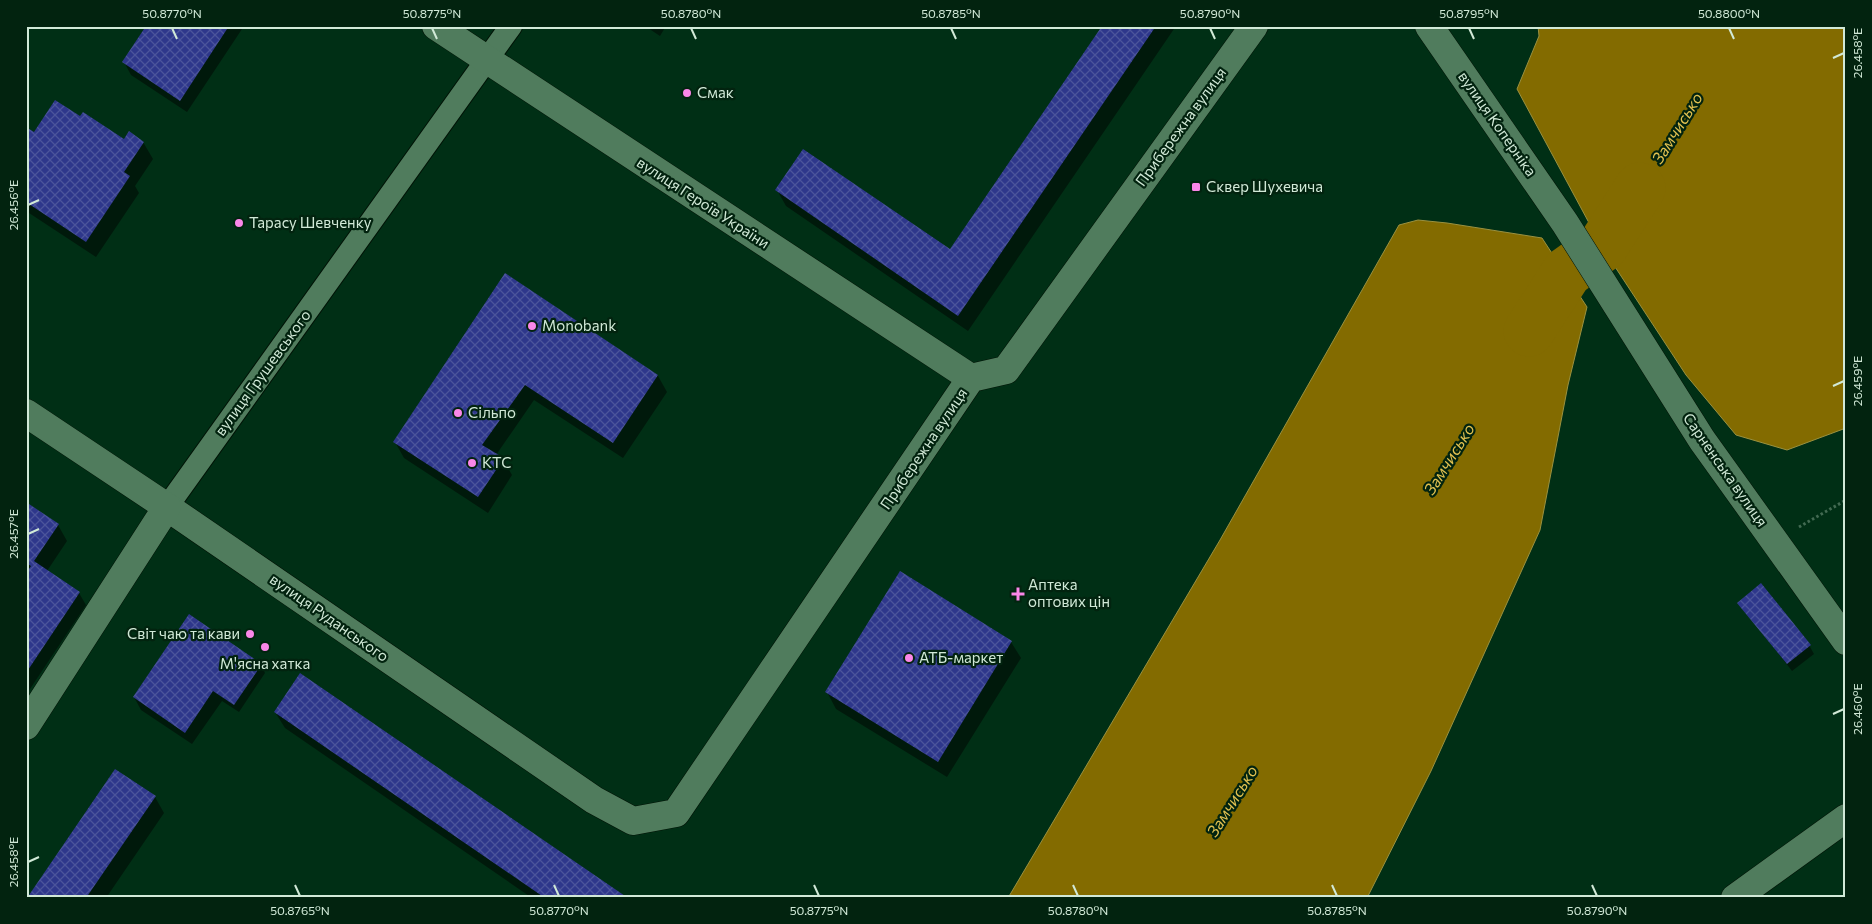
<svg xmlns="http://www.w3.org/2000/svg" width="1872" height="924" font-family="Commissioner,sans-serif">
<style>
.water{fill:#836b00;stroke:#9a9140}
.shadow{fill:#0007}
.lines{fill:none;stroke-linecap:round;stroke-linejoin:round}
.river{stroke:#836b00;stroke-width:51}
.building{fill:url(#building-cross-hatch)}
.pedestrian-casing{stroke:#011306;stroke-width:24}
.minor-casing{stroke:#011306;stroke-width:29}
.tertiary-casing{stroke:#011306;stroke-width:29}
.secondary-casing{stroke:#011306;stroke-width:29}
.path{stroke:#426a52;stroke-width:3;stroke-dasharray:2.5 2.5;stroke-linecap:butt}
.pedestrian{stroke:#507c5d;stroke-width:22}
.minor{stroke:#507c5d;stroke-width:28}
.tertiary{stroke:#507c5d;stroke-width:28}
.secondary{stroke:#507c5d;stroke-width:28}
.ticks{fill:none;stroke:#d1e9d7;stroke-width:2}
.poi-dot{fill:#fa87e8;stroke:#02230f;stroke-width:2}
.labels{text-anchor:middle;stroke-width:4.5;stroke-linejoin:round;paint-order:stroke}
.poi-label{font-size:15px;fill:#d1e9d7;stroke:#02230f;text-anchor:start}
.street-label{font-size:15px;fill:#d1e9d7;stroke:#02230f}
.water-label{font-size:16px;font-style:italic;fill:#e1c151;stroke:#02230f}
.neatline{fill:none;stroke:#d1e9d7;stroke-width:2}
.ticks-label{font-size:12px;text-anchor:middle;fill:#d1e9d7}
</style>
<defs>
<pattern id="building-cross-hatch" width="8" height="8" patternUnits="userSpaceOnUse" patternTransform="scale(1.25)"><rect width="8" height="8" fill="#2e378b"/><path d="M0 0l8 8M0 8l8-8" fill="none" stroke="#4b549b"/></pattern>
</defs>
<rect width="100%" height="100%" fill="#002f15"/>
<path class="water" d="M1538 26H1846V428L1787 450 1736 435 1686 375 1602 247 1517 89 1539 36Z
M1418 220 1447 223 1542 238 1587 307 1568 385 1540 530 1431 771 1367 898H1008L1220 540 1399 225Z"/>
<path class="shadow" d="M147 26H244L187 112 131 75 124 62Z
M645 26H666L660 36Z
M1103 26H1176L968 331 786 206 777 190 950 251Z
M80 118 125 141 143 142 153 159 135 186 139 193 96 257 26 211V129L34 134Z
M505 275 658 376 667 392 623 458 534 400 496 455 503 459 512 475 488 513 404 458 395 442Z
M26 504 58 525 67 541 47 571 79 593 86 605 26 695V575L28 573 26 571Z
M1739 603 1809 645 1814 654 1792 671Z
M1011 642 1021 658 947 777 836 709 827 692Z
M261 665 265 673 239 712 222 701 192 744 141 710 134 697Z
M275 712 626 898H532L285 728Z
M155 797 164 813 106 898H29Z"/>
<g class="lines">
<path class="river" d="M1529 331 1567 272 1602 247 1640 188"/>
</g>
<path class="building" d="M146 26H229L180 101 122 62Z
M1102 26H1156L958 316 775 190 803 149 950 249Z
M55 100 80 116 83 112 124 139 129 131 144 142 124 172 130 176 86 242 26 202V127L34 132Z
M505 273 658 375 613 443 525 385 482 445 504 458 478 497 393 442Z
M26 502 59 524 34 561 80 592 26 673V573L31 566 26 563Z
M900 571 1012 641 938 762 825 692Z
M1761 583 1811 645 1787 664 1737 603Z
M189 614 262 664 234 705 213 691 185 733 133 697Z
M300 673 628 898H545L274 712Z
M115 769 156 796 86 898H27Z"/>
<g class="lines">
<g class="pedestrian-casing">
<path id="pedestrian" d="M167 507 511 26"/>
</g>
<g class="minor-casing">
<path id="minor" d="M436 26 971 378
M167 507 594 800 633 821 676 813 971 378 1006 370 1254 26
M1735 898 1846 818"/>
</g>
<g class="tertiary-casing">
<path id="tertiary" d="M26 413 167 507 26 726"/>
</g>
<g class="secondary-casing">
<path id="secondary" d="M1429 26 1565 223 1702 440 1846 641"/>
</g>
<path class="path" d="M1799 527 1846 500"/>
<use href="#pedestrian" class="pedestrian"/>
<use href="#minor" class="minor"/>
<use href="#tertiary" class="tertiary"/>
<use href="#secondary" class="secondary"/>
</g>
<path class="ticks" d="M172 28 177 39M432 28 437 39M691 28 696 39M951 28 956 39M1210 28 1215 39M1469 28 1474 39M1729 28 1734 39M1833 58 1844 53M28 205 39 200M1833 386 1844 381M28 534 39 529M1833 714 1844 709M28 862 39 857M295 885 300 896M554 885 559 896M814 885 819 896M1073 885 1078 896M1332 885 1337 896M1592 885 1597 896"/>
<g class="poi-dot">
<circle cx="687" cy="93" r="5"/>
<rect x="1191" y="182" width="10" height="10" rx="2.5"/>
<circle cx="239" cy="223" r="5"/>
<circle cx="532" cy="326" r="5"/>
<circle cx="458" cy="413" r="5"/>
<circle cx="472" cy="463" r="5"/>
<path d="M1015.5 586.5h5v5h5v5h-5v5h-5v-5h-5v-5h5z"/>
<circle cx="250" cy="634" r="5"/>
<circle cx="265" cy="647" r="5"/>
<circle cx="909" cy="658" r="5"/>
</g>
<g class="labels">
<g class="poi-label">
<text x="697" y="98">Смак</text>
<text x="1206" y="192">Сквер Шухевича</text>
<text x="249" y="228">Тарасу Шевченку</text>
<text x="542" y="331">Monobank</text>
<text x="468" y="418">Сільпо</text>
<text x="482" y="468">КТС</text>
<text x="1028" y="590">Аптека<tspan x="1028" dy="17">оптових цін</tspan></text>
<text x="240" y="639" text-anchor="end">Світ чаю та кави</text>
<text x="919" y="663">АТБ-маркет</text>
<text x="265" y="669" text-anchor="middle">М'ясна хатка</text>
</g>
<g class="street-label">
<text transform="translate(1497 124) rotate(55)" y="5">вулиця Коперніка</text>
<text transform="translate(1181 127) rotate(-54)" y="5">Прибережна вулиця</text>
<text transform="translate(703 203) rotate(33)" y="5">вулиця Героїв України</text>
<text transform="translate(263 373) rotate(-54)" y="5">вулиця Грушевського</text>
<text transform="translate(924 449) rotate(-56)" y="5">Прибережна вулиця</text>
<text transform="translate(1725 470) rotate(55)" y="5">Сарненська вулиця</text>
<text transform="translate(329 618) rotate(35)" y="5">вулиця Руданського</text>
</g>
<g class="water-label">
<text transform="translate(1677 128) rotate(-58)" y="6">Замчисько</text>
<text transform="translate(1449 459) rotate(-58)" y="6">Замчисько</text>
<text transform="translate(1232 801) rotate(-58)" y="6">Замчисько</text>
</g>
</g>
<rect width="1872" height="924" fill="none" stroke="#02230f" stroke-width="55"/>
<rect x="28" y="28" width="1816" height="868" class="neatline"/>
<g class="ticks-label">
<text x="172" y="18">50.8770°N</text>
<text x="432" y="18">50.8775°N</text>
<text x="691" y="18">50.8780°N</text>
<text x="951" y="18">50.8785°N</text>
<text x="1210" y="18">50.8790°N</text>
<text x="1469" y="18">50.8795°N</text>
<text x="1729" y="18">50.8800°N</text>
<text transform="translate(1858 53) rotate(-90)" y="4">26.458°E</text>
<text transform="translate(14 205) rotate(-90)" y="4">26.456°E</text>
<text transform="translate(1858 381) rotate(-90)" y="4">26.459°E</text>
<text transform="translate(14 534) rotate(-90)" y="4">26.457°E</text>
<text transform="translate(1858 709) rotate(-90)" y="4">26.460°E</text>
<text transform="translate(14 862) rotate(-90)" y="4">26.458°E</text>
<text x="300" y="915">50.8765°N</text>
<text x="559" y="915">50.8770°N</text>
<text x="819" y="915">50.8775°N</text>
<text x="1078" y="915">50.8780°N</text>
<text x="1337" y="915">50.8785°N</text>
<text x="1597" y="915">50.8790°N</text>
</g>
</svg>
